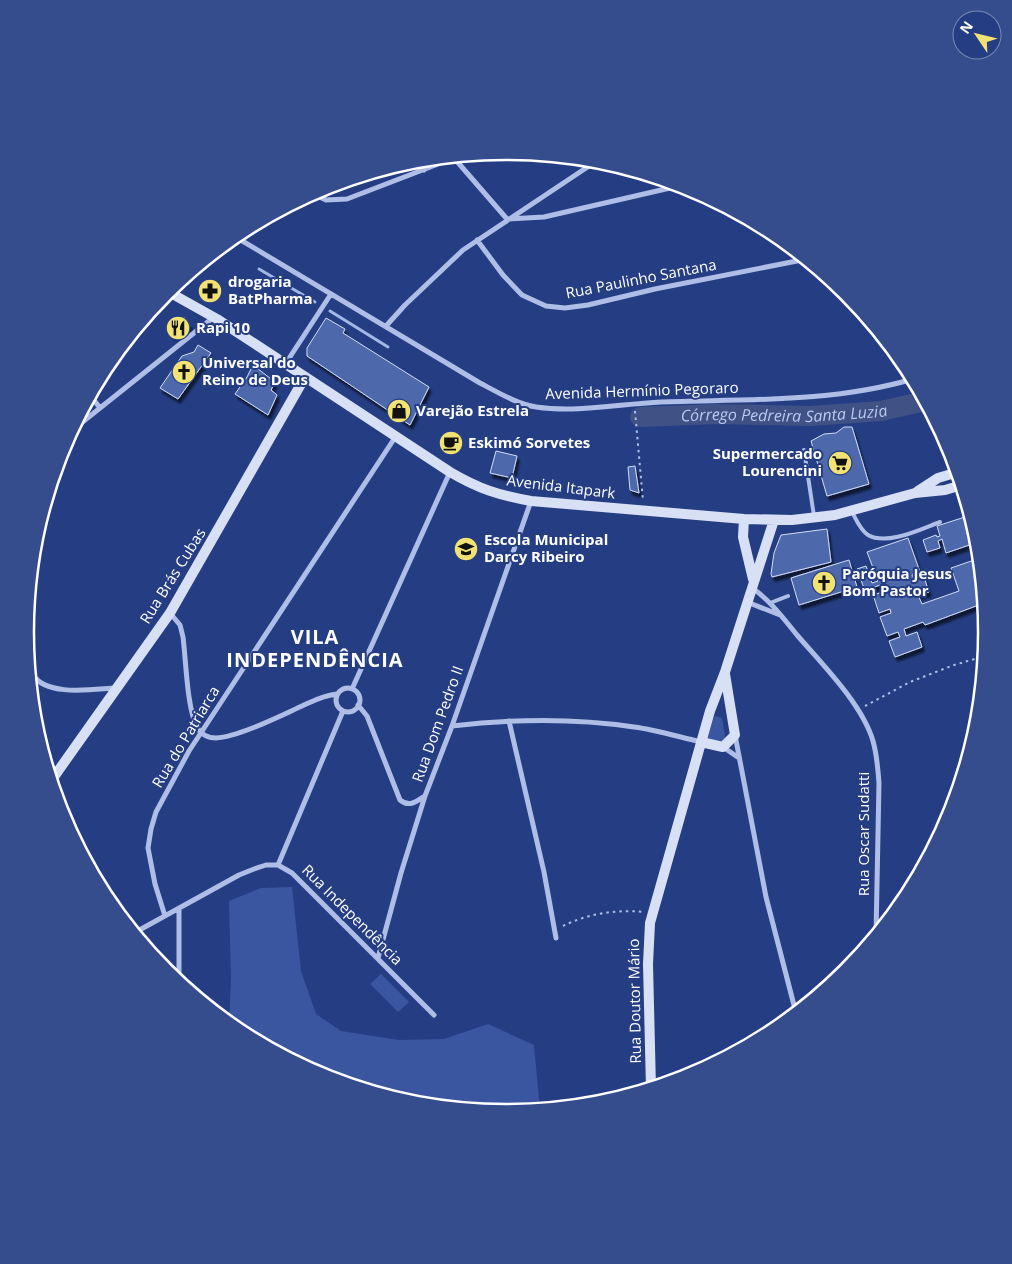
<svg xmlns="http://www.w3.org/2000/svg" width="1012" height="1264" font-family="'Open Sans',sans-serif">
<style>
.green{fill:#3a56a0}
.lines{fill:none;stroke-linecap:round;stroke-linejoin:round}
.stream{stroke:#a3b7e8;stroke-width:3}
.river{stroke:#405285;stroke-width:20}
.building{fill:#4e68ab;stroke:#d2dcf6;filter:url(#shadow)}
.path{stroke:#aebee7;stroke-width:2;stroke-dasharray:2.5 4;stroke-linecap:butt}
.lane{stroke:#aebee7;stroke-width:4}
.street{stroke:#aebee7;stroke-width:5}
.secondary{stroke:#d8e0f6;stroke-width:10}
.labels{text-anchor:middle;stroke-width:4;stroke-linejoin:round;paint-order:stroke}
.street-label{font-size:15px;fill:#fff;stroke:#253e83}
.poi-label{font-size:15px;font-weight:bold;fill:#fff;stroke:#253e83;text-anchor:start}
.water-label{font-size:16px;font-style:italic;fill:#bac9ef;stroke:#253e83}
.district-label{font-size:20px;font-weight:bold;letter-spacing:1px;fill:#fff;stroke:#253e83}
.rim{fill:none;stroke:#fff;stroke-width:2.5}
</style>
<defs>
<filter id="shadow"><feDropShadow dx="2.5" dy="4.5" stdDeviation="1" flood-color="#0009"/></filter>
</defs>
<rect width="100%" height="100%" fill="#253e83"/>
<path class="green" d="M716 716 722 718 726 742 707 740 705 737 714 717Z
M292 887 301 971 316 1014 341 1031 399 1040 444 1039 488 1024 534 1045 540 1110 506 1113 412 1104 322 1076 239 1032 229 1024 231 978 229 901 261 888Z
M381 974 409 1002 398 1012 370 984Z"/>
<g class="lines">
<path class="stream" d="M259 269 315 302
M330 311 388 347"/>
<path class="river" id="s1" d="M640 417 716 414 810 416 881 411 925 401"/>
</g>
<path class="building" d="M184 317 190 326 173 336 167 330Z
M326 318 345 329 343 333 429 387 410 425 307 356V348Z
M198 345 211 353 178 399 160 388 182 356 194 352Z
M253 365 275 382 271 390 277 395 268 415 235 394 247 377Z
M844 427H852L869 484 827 496 811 441 824 434 836 433Z
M496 451 517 456 512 478 490 473Z
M635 466 639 493 630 490 628 467Z
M971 515 978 542 946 553 942 539 938 541 940 548 927 552 923 540 936 535 937 537 940 536 937 526Z
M827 529 831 562 772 577 771 574 774 553 781 535Z
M908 538 920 572 912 575 915 581 924 577 929 592 918 595 922 604 959 591 951 568 980 558 984 603 925 625 923 622 904 629 906 636 917 632 922 647 895 657 889 641 900 637 898 632 887 636 880 617 891 613 890 609 879 613 873 595 883 592 880 585 865 591 857 569 866 566 872 583 878 581 867 552Z
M849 560 857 587 799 605 791 578Z"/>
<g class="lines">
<path class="path" d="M635 411 643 501
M865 706 910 682 954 665 985 656
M563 926C587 914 616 909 643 912"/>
<path class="lane" d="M804 450 814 516
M852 512C856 519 860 530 868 535 887 546 921 529 940 522
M770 603 788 596"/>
<path class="street" d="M454 158 507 219
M414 160 424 170
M311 193 326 200 347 199 459 156
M507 219 544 217 683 185
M234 236 480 383C497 392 517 404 536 407 577 413 619 404 661 402 746 399 831 403 913 379
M477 240 503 275 522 295 546 306 565 308 588 305 655 289 807 259
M386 326 405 305 463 250 598 160
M286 363 331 294
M90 395 100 408
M70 432 214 317
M752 588C770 600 783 618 797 635 822 664 862 704 873 741 877 755 878 769 879 783L876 935
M747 602 780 615
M170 613 180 625 183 637C186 660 187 709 197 727 200 734 208 738 216 738 238 737 280 716 302 706 313 701 324 695 337 694
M28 665C30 668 31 672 33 675 47 697 94 689 116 688
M336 700a12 12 0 1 1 24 0a12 12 0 1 1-24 0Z
M352 689 450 472
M358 705 367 716 400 800C410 808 416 801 425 796
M509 721 544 872 556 938
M452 726C512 719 574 718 634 727 657 730 679 737 701 742
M735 735 766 897 796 1013
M723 747 739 758
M278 865 343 711
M165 916 155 884 148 848 151 829 156 812 189 751 396 436
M134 933 239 875 254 869 266 865H278L292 873 434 1015
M378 958 401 873 425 796 452 726 531 501
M179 982V908"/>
<path class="secondary" d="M167 291 217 319 450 472C479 489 498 495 531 501L744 519 792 520 835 515 915 493 945 490 962 485
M918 491 938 478 958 472
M744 519 743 537 753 579
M701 742 723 747 735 735 725 674
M51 781 170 613 305 377
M651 1088 648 964 650 923 710 711 725 672 774 520"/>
</g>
<defs>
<g id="pharmacy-disc" transform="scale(1.25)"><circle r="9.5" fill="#f1e273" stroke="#253e83"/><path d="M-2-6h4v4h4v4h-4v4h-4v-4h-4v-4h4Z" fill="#111"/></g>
<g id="restaurant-disc" transform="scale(1.25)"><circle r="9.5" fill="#f1e273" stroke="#253e83"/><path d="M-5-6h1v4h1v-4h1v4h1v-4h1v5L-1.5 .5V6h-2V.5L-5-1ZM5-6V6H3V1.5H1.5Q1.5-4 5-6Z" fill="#111"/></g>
<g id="church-disc" transform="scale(1.25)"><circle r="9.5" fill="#f1e273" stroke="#253e83"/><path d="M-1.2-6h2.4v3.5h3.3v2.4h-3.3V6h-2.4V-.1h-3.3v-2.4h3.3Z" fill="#111"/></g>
<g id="shop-disc" transform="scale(1.25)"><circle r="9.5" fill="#f1e273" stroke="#253e83"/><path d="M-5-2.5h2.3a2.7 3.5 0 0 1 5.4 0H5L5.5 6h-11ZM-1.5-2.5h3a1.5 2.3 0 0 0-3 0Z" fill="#111"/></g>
<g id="cafe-disc" transform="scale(1.25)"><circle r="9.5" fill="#f1e273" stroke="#253e83"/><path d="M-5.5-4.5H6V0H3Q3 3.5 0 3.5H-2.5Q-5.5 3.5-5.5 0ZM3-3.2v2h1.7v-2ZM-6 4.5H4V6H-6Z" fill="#111"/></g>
<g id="supermarket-disc" transform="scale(1.25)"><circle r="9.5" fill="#f1e273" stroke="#253e83"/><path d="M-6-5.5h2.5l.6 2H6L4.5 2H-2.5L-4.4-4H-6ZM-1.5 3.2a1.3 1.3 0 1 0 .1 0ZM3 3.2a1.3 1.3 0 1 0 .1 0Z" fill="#111"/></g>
<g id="school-disc" transform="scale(1.25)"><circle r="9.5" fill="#f1e273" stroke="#253e83"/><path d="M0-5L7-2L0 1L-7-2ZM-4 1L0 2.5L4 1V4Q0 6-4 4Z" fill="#111"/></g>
</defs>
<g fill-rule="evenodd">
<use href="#pharmacy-disc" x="210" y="291"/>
<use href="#restaurant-disc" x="178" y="328"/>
<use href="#church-disc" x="184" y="372"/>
<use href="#shop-disc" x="399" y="411"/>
<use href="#cafe-disc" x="451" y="443"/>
<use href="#supermarket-disc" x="840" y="463"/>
<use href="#school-disc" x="466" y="549"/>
<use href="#church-disc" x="824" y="583"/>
</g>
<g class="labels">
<g class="street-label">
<text transform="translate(641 279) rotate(-11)" y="5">Rua Paulinho Santana</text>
<text transform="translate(642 391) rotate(-2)" y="5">Avenida Hermínio Pegoraro</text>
<text transform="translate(561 487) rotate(7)" y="5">Avenida Itapark</text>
<text transform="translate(173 576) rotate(-58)" y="5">Rua Brás Cubas</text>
<text transform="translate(438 724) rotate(-70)" y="5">Rua Dom Pedro II</text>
<text transform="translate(186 737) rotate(-59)" y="5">Rua do Patriarca</text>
<text transform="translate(864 834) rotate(-90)" y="5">Rua Oscar Sudatti</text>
<text transform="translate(352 915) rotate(45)" y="5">Rua Independência</text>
<text transform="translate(635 1001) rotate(-91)" y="5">Rua Doutor Mário</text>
</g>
<g class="poi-label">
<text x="228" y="287">drogaria<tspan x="228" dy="17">BatPharma</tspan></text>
<text x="196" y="333">Rapi 10</text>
<text x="202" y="368">Universal do<tspan x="202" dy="17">Reino de Deus</tspan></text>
<text x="416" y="416">Varejão Estrela</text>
<text x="468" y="448">Eskimó Sorvetes</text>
<text x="822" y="459" text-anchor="end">Supermercado<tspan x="822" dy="17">Lourencini</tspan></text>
<text x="484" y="545">Escola Municipal<tspan x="484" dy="17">Darcy Ribeiro</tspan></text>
<text x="842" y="579">Paróquia Jesus<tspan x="842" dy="17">Bom Pastor</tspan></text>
</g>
<g class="water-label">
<text dy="6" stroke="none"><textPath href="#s1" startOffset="144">Córrego Pedreira Santa Luzia</textPath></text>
</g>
<g class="district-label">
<text x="315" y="644">VILA<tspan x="315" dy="23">INDEPENDÊNCIA</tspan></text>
</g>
</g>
<path d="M0 0H1012V1264H0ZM34 632a472 472 0 1 1 944 0a472 472 0 1 1-944 0Z" fill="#364d8d" fill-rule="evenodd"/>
<path class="rim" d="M34 632a472 472 0 1 1 944 0a472 472 0 1 1-944 0Z"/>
<g transform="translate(977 35) rotate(305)"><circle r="24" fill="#253e83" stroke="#7c8bb5"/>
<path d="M0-4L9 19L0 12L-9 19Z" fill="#f1e273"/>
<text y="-8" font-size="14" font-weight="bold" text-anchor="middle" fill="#ffffff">N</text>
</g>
</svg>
